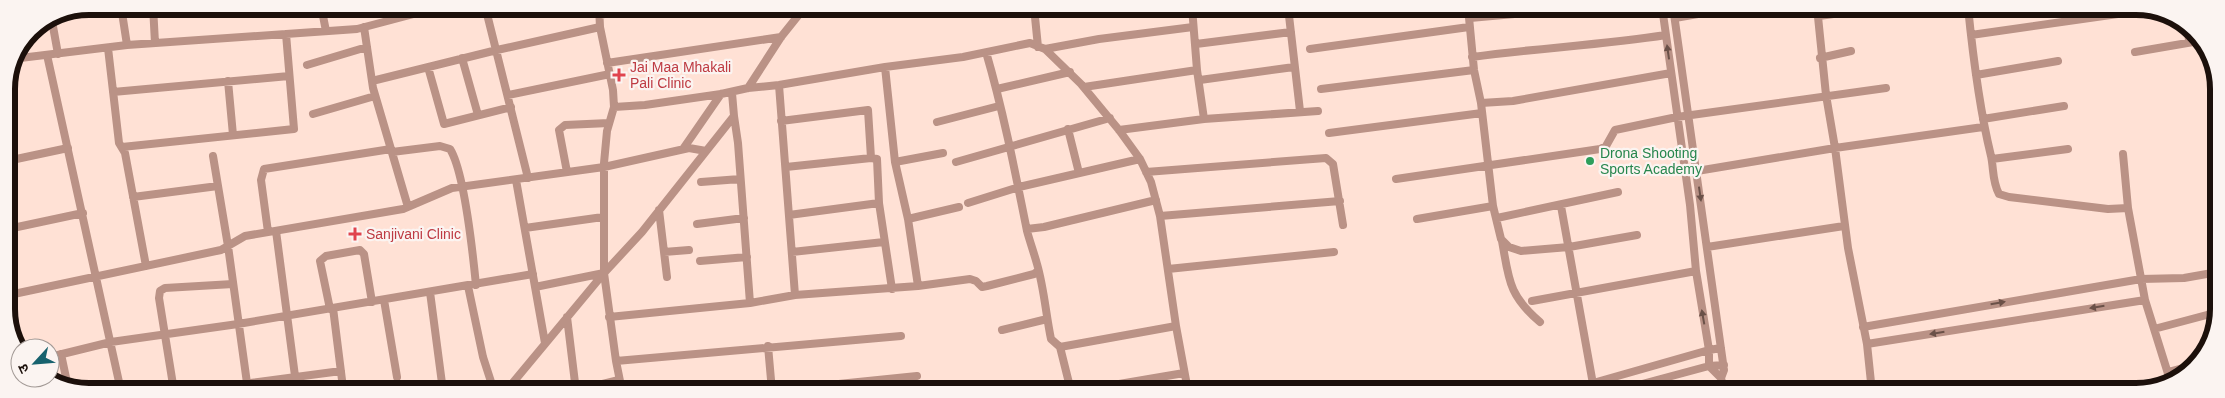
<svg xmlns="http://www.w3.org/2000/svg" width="2225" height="398" font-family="Arial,'Noto Sans Devanagari',sans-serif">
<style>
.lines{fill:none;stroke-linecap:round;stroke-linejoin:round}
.minor{stroke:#ba9286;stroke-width:8}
.oneway{fill:#6b5148}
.health-dot{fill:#e0444e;stroke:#fbf4f1;stroke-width:2}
.leisure-dot{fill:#2e9e5b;stroke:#fbf4f1;stroke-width:2}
.labels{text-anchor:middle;stroke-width:4.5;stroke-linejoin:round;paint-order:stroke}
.health-label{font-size:14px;fill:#be3a42;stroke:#fbf4f1;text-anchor:start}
.leisure-label{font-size:14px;fill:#27864d;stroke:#fbf4f1;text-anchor:start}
.rim{fill:none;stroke:#1c100b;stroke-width:6}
</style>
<rect width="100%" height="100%" fill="#ffe1d5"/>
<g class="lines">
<path class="minor" d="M121 6 127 45
M153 6 155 43
M321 6 326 31
M485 6 528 178
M599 6 600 27 613 90 614 107 607 131 604 163V273L616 361 622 391
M1034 7 1038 47
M1192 7 1197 70 1204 119
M1288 7 1300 111
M1342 7 1351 11 1364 7
M1468 7 1474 70 1481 103 1493 206 1501 239 1509 247 1521 251 1569 247 1637 235
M1662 7 1690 205 1696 271 1709 350V366L1721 378 1724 391
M1673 7 1724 370 1721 378
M1817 7 1826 95 1835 148 1848 248 1867 344 1872 392
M1968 7C1973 57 1979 107 1991 156 1994 170 1992 181 1999 194L2009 197 2108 209 2128 208
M799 14H852L893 7
M599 15 648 6
M1819 16 1884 7
M1470 18 1594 7
M1675 18 1738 7
M52 21 58 54
M2188 25 2189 42
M364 27 373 88 408 207
M1971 35 2153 9
M1196 44 1291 32
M108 48 119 143 125 153 146 266
M1045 49 1099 39 1193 27
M1310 49 1469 27
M986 52C1003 110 1015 171 1027 231 1030 242 1034 253 1037 264 1044 288 1046 315 1051 339L1060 347 1071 391
M2135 52 2199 41
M47 55 121 391
M1472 57C1537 48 1602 45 1666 35
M462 58 478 115
M1820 58 1851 51
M12 59 127 45 357 29 444 6
M607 63 781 37
M307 65 367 47
M428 67 444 124 511 107
M1976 75 2058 61
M1200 80 1294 67
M228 81 233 135
M372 81 497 50 600 27
M779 85 795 295
M1084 87 1197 70
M748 88 781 37 805 7
M997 89 1070 72
M1321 89 1474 70
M113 92 289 76
M508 95 610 74
M1481 103 1513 101 1671 73
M614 107 645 105 721 94 748 88 779 85 885 67 963 57 1030 43 1045 49 1081 84 1119 130 1140 159 1151 182 1160 216 1176 326 1188 391
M313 114 375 96
M734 116 738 143 750 303
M1983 119 2064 106
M781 121 868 110 871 158 786 167
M937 122 999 106
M1068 129 1079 173
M7 130 13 160
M1119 130 1204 119 1318 111
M1329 133 1482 113
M122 147 294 129 286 34
M683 149 721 94
M392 152 440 146 450 149C464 171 473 255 476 285
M2123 154 2128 208 2145 300 2170 380
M213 156 228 246 247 383
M871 158 877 159 879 203
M1992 159 2068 149
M7 161 68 148
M895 162 943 153
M956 162 1110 118
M1697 171 1835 148 1983 127
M567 172 559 130 565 125 609 123
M1146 172 1326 158 1333 164 1343 225
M1396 179 1600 149 1606 146 1615 130 1677 117 1886 88
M516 180 545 343
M701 182 740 179
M133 197 218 186
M968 203 1019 187 1140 159
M1561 206 1593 384
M659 210 667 277
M789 215 879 203 892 289
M1160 216 1340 201
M1497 218 1618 192
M908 219 959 207
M1417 219 1493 206
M697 224 744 218
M525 228 603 217
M8 229 83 213
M1027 229 1044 227 1156 200
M276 231 295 376
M268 232 261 180 264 169 391 149
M1502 241C1509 279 1508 295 1540 322
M1707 247 1844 226
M664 252 689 250
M792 252 884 242
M700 261 747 257
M1168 269 1334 252
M468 286 483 357 494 391
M918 286 970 279 976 281 982 287 987 286 1034 274 1038 271
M535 287 604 273
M430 292 443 391
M9 295 221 250 245 236 403 209 452 188 604 167 689 148 706 151
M384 300 397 377
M1532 301 1696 271
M333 308 343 388
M330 309 320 261 326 256 360 250 364 254 372 302
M9 316 13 337
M567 317 576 391
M609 317 750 303 795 295 918 286 908 219 895 162 885 67
M1863 327 2141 279 2184 278 2218 272
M2154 329 2218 312
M1002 330 1047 319
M1867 344 2145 300
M768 346 772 391
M1060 347 1176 326
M61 354 68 387
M50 357 111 342 238 324 533 274
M616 361 901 336
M2168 372 2194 365
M902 379 903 391
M174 391 159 298 160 291 165 288 233 284
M189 391 341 371
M506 391 604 273 642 232 734 116 732 93
M574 391 619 380
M770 391 917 376
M1078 391 1184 373
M1565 391 1709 350 1721 348
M1616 391 1709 366 1724 365"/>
</g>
<defs><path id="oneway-solid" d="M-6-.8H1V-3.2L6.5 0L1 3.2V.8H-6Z" transform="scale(1.25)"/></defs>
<g class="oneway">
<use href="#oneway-solid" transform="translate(1668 52) rotate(-98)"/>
<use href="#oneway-solid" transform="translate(1700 194) rotate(82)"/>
<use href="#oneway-solid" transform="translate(1998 303) rotate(-10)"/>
<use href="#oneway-solid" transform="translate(2097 307) rotate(171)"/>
<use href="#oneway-solid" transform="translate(1703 317) rotate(-100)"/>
<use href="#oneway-solid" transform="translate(1937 333) rotate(171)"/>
</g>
<g class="health-dot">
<path d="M616.5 67.5h5v5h5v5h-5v5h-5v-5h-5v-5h5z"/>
<path d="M352.5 226.5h5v5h5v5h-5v5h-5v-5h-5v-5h5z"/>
</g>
<circle class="leisure-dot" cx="1590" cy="161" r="5"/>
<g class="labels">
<g class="health-label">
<text x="630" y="72">Jai Maa Mhakali<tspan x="630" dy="16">Pali Clinic</tspan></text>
<text x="366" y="239">Sanjivani Clinic</text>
</g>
<g class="leisure-label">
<text x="1600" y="158">Drona Shooting<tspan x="1600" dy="16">Sports Academy</tspan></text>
</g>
</g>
<path d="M0 0H2225V398H0ZM89 15H2136A74 74 0 0 1 2210 89V309A74 74 0 0 1 2136 383H89A74 74 0 0 1 15 309V89A74 74 0 0 1 89 15Z" fill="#fbf4f1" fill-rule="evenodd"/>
<path class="rim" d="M89 15H2136A74 74 0 0 1 2210 89V309A74 74 0 0 1 2136 383H89A74 74 0 0 1 15 309V89A74 74 0 0 1 89 15Z"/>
<g transform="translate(35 363) rotate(244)"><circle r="24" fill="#fbf4f1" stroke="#a29995"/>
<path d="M0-4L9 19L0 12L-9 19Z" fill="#17626e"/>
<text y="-8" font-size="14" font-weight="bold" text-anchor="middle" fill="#1c100b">उ</text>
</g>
</svg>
